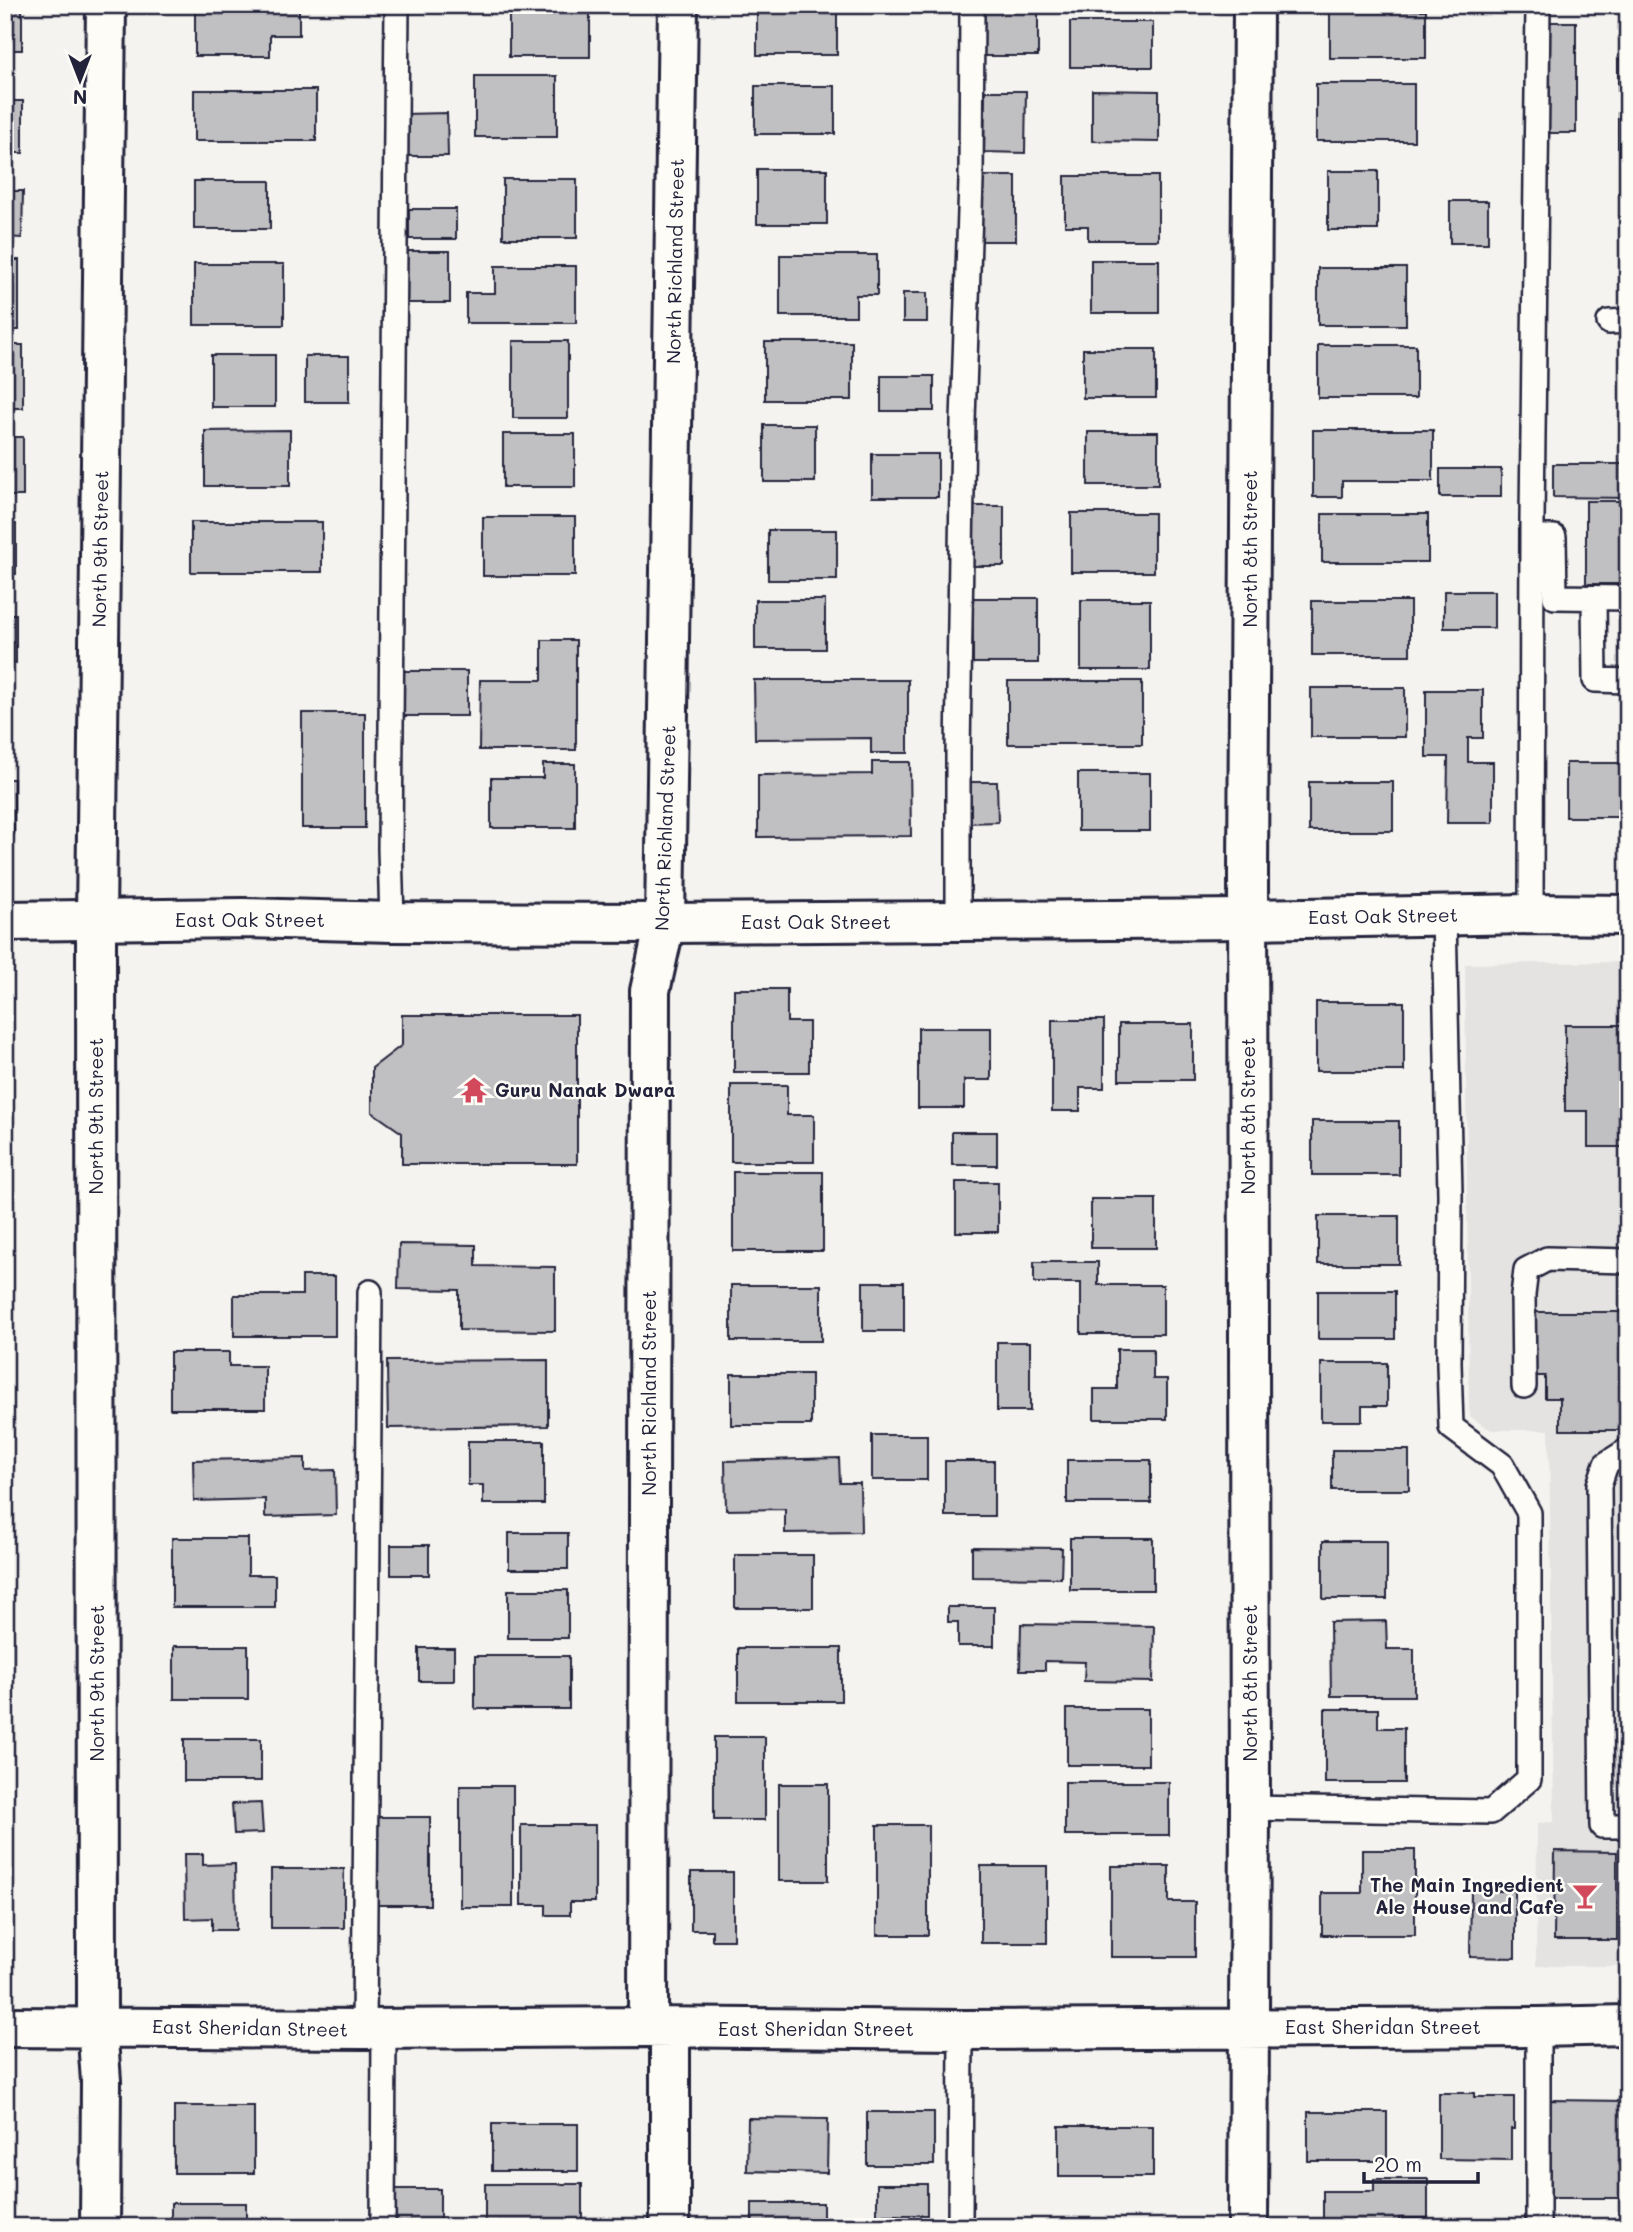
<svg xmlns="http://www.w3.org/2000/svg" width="1633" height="2232" font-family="Mali,sans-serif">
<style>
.built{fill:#e4e3e2}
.building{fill:#c0bfc2;stroke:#22223b;stroke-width:2}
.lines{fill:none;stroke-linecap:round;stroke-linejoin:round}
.service-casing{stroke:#22223b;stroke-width:28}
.minor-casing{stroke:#22223b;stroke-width:44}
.tertiary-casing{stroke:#22223b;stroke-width:44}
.service{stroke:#fdfcf7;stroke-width:23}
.minor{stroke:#fdfcf7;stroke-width:38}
.tertiary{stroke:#fdfcf7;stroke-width:38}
.labels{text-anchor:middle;stroke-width:5;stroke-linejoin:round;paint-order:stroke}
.street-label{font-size:19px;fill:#22223b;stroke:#fdfcf7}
.poi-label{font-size:19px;font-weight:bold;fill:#22223b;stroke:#fdfcf7;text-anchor:start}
</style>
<rect width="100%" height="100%" fill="#f4f3ef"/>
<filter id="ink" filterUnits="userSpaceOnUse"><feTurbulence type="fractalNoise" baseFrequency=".0143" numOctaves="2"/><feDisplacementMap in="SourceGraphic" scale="14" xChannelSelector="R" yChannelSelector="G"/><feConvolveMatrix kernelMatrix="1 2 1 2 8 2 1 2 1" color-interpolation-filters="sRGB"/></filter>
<g filter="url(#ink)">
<path class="built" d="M1628 962V1966H1536L1537 1823 1554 1822 1549 1430H1491L1469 1416 1465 964Z"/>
<path class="building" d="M5 5H22V50H5Z
M195 5H299V35H270V56H195Z
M757 5H837V55H757Z
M973 5H1038V56H973Z
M509 7H590V57H509Z
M1330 10H1426V58H1330Z
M1070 22H1153V67H1070Z
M1541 22H1576V133H1541Z
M1618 59H1628V147H1618Z
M475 76H557V137H475Z
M1316 84H1414V141H1316Z
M755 86H835V134H755Z
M194 90H316V141H194Z
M1092 90 1159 91V142L1092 141Z
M985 91H1026L1025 153 984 152Z
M5 101H23V153H5Z
M447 113 448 156H404L403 114Z
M757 169H827V224H757Z
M1328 171H1378V230H1328Z
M974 176H1016V241H974Z
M1065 176H1158V240H1088V226H1065Z
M503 179H577V238H503Z
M194 181H270V229H194Z
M5 191H23L22 238 5 237Z
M1450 201H1488V243H1450Z
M409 209H456V239H409Z
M399 251H450V303H399Z
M780 255H877V295H856V316H780Z
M5 260H19V330H5Z
M1091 260H1159V313H1091Z
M194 264H284V325H194Z
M495 266H576V323H466V293H495Z
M1318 268H1406V325H1318Z
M903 293H927V322H903Z
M513 341H568V418H513Z
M765 342H852V400H765Z
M5 345H23V408H5Z
M1318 345H1416V398H1318Z
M1083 349H1156V398H1083Z
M211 355H275V407H211Z
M305 356H349V402H305Z
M881 376H934V411H881Z
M1622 423H1628V498L1553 497V464H1622Z
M764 425H815V482H764Z
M290 430V486H205V431Z
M1313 430H1433V481H1342V497H1313Z
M1088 432H1158V485H1088Z
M503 434H575V487H503Z
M5 437H23V496H5Z
M872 454H938V497H872Z
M1440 469H1501V497H1440Z
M1586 501H1628V584H1586Z
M967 506H1004V566H967Z
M1071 513H1154V572H1071Z
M1322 514H1428V562H1322Z
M483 517H575V576H483Z
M191 522H322V572H191Z
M5 524H16V574H5Z
M768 530H837V580H768Z
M1444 591H1494V628H1444Z
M973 598H1038V663H973Z
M755 600H825V649H755Z
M1081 600H1150V670H1081Z
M1312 601H1410V655H1312Z
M5 614H16V663H5Z
M542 640H576V750H479L480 680H542Z
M395 671H467V716H395Z
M754 680H908V753H871V738L755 739Z
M1008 681H1142V744H1008Z
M1311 688H1405V737H1311Z
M1426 690H1483V738H1468V762H1493V823H1447L1448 757H1426Z
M302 713H365V828H302Z
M872 762H910L911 836 758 837V775L872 774Z
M1566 763H1628V817H1566Z
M543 764H575V828H491V778H543Z
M1078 773H1150V831H1078Z
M5 779H14V834H5Z
M965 782H997L998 822 966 823Z
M1309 782H1393V831H1309Z
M734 989H787V1022H809V1072H734Z
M1316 1002H1404V1071H1316Z
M402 1015H577V1164H402V1133L372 1112V1068L402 1045Z
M1052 1020H1104V1088H1080V1111H1052Z
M1119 1024H1193V1080H1119Z
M1565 1025H1628V1200H1626L1625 1147H1588V1111H1565Z
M918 1028H991V1080H964V1108H918Z
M731 1085H787V1115H814V1162H731Z
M1312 1121H1399V1175H1312Z
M952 1132H997V1165H952Z
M733 1172H823V1251H733Z
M956 1182H998V1232H956Z
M1091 1199H1156V1248H1091Z
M1318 1216H1399V1264H1318Z
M399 1244 476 1245V1266L555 1267V1331L459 1330V1290L398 1289Z
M1034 1262H1098V1285H1163V1334H1081V1283H1034Z
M302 1276H335V1336H234V1295H302Z
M863 1282H904V1331H863Z
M731 1285H821V1341H731Z
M1318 1291H1395V1339H1318Z
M1536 1312H1628V1430H1560V1398H1545V1376H1536Z
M997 1342H1030V1411H997Z
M1117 1349H1153V1379H1167V1419H1094V1389H1117Z
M170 1352H229V1366H265V1409H170Z
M548 1360V1426L388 1428 387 1361Z
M1321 1363H1387V1406H1362V1421H1321Z
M731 1374H811V1425H731Z
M872 1435H927V1480H872Z
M468 1441H544V1504H483V1485H468Z
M1332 1450H1409V1490H1332Z
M305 1458V1471L335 1470 336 1515 265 1517V1499L194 1501 193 1460Z
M839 1458 840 1483H860L861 1532 785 1533V1509L726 1510 725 1461Z
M1067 1460H1151V1503H1067Z
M945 1461H994V1516H945Z
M509 1533H568V1569H509Z
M172 1538H248V1575H275V1607H172Z
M1070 1538H1153V1590H1070Z
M1323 1541H1387V1599H1323Z
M391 1545H429V1575H391Z
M972 1547 1062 1548 1061 1578 972 1577Z
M735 1555H813V1608H735Z
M1626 1566H1628V1610H1626Z
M508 1590H568V1638H508Z
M5 1604H11V1682H5Z
M948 1607H994V1646H958V1622H948Z
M1386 1621 1387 1649H1414V1696H1331L1330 1622Z
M1021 1624 1154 1626 1153 1682 1084 1681 1085 1662 1045 1661V1670H1020Z
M174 1646H248V1699H174Z
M419 1648H454V1681H419Z
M738 1648H841V1701H738Z
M475 1656H569V1709H475Z
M1067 1709H1148V1765H1067Z
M1325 1709H1378V1728H1404V1783H1325Z
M5 1723H9V1788H5Z
M714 1737H765V1820H714Z
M184 1739H261V1781H184Z
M1065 1782H1169V1835H1065Z
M779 1784H828V1881H779Z
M460 1786H513V1907H460Z
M261 1803 263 1833 234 1834 232 1804Z
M376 1817H430V1905H376Z
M521 1825H595V1902H570V1915H546V1905H521Z
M877 1825H928V1935H877Z
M1362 1850H1415V1935H1322V1893H1362Z
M1555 1851 1617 1852V1940H1554Z
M184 1854H203V1865L235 1864 236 1930H212V1918L185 1919Z
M981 1866H1047V1943H981Z
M1111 1866H1169V1902H1195V1957H1111Z
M271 1869H344V1928H271Z
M691 1872H733V1940H712V1930H691Z
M5 1873H11V1930H5Z
M1471 1891H1515V1958L1470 1957Z
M1439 2093H1474V2097H1514V2129H1511V2160L1439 2159Z
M1550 2100 1628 2101V2198H1549Z
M174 2106H254V2173H174Z
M867 2112H934V2165H867Z
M1308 2112H1387V2161H1308Z
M748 2118 828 2119 827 2173 747 2171Z
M492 2124H578V2171H492Z
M1059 2126H1153V2177H1059Z
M1374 2179H1428V2218H1399V2227H1323V2191H1374Z
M485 2184H582V2227H485Z
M877 2184H927V2215H877Z
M396 2189H440V2226H396Z
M5 2196H8V2227H5Z
M171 2203H246V2227H171Z
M752 2203H823V2227H752Z
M964 2219H1007V2227H964Z"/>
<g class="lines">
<g class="service-casing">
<path id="service" d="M1609 322 1628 321
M1532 537H1554L1555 597 1628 598
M1594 598 1595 680 1628 681
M1531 914 1532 519 1538 5
M958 921V753L963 421 971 181 972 5
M392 922 390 849 397 5
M1524 1386 1523 1295 1526 1270 1547 1259 1628 1261
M1628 1450 1606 1464 1599 1485 1602 1826H1628
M1250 1808 1491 1812 1529 1779V1513L1502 1465 1451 1427 1449 1364 1450 1194 1444 916
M1538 2027V2227
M364 2029 370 1292
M383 2227 384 2029
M960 2227 961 2030"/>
</g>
<g class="minor-casing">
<path id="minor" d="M5 2027 364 2029 648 2027 961 2030 1538 2027 1628 2025
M648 2027 650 991 665 923 678 5
M100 2227 101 2081 97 2026 96 921 106 5
M670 2227V2028
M1248 2227 1250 1808 1248 874 1253 5"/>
</g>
<g class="tertiary-casing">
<path id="tertiary" d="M5 921 243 918 392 922 665 923 1248 919 1531 914 1628 915"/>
</g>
<use href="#service" class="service"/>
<use href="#minor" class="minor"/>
<use href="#tertiary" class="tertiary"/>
</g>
</g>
<defs>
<g id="temple-bare" transform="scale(2.1)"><path d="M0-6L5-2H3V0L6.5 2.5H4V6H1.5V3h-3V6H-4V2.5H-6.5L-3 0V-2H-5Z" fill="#d1495b" stroke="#fdfcf7" stroke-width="2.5" paint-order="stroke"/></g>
<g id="bar-bare" transform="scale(2.1)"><path d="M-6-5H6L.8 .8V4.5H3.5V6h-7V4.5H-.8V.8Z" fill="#d1495b" stroke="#fdfcf7" stroke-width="2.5" paint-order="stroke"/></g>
</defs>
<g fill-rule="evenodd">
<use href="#temple-bare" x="474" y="1090"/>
<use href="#bar-bare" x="1585" y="1896"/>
</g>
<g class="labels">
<g class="street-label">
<text transform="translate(675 261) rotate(-89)" y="7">North Richland Street</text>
<text transform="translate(100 549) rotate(-89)" y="7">North 9th Street</text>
<text transform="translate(1250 549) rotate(-90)" y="7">North 8th Street</text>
<text transform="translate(665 828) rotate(-88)" y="7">North Richland Street</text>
<text transform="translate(1383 916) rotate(-1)" y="7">East Oak Street</text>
<text x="250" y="927">East Oak Street</text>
<text x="816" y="929">East Oak Street</text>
<text transform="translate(96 1116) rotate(-90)" y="7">North 9th Street</text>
<text transform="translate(1248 1116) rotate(-90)" y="7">North 8th Street</text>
<text transform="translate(649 1393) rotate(-90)" y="7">North Richland Street</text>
<text transform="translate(97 1683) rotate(-90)" y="7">North 9th Street</text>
<text transform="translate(1250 1683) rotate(-90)" y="7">North 8th Street</text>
<text x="1383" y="2034">East Sheridan Street</text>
<text transform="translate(250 2028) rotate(1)" y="7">East Sheridan Street</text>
<text x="816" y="2036">East Sheridan Street</text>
</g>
<g class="poi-label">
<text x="495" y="1097">Guru Nanak Dwara</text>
<text x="1564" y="1892" text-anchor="end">The Main Ingredient<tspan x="1564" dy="22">Ale House and Cafe</tspan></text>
</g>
</g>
<rect width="1633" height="2232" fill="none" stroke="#fdfcf7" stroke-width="28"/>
<rect x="14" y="14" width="1605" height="2204" fill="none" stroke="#22223b" stroke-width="2.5" filter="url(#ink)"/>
<g transform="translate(80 80) rotate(180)" stroke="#fdfcf7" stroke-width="5" paint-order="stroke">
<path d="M0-5L12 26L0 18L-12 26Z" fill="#22223b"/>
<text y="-10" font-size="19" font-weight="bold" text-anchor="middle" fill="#22223b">N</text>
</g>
<path d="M1364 2172v10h114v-10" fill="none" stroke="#22223b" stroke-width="3.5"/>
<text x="1374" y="2172" font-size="21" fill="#22223b" stroke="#fdfcf7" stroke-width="5" paint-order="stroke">20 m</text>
</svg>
